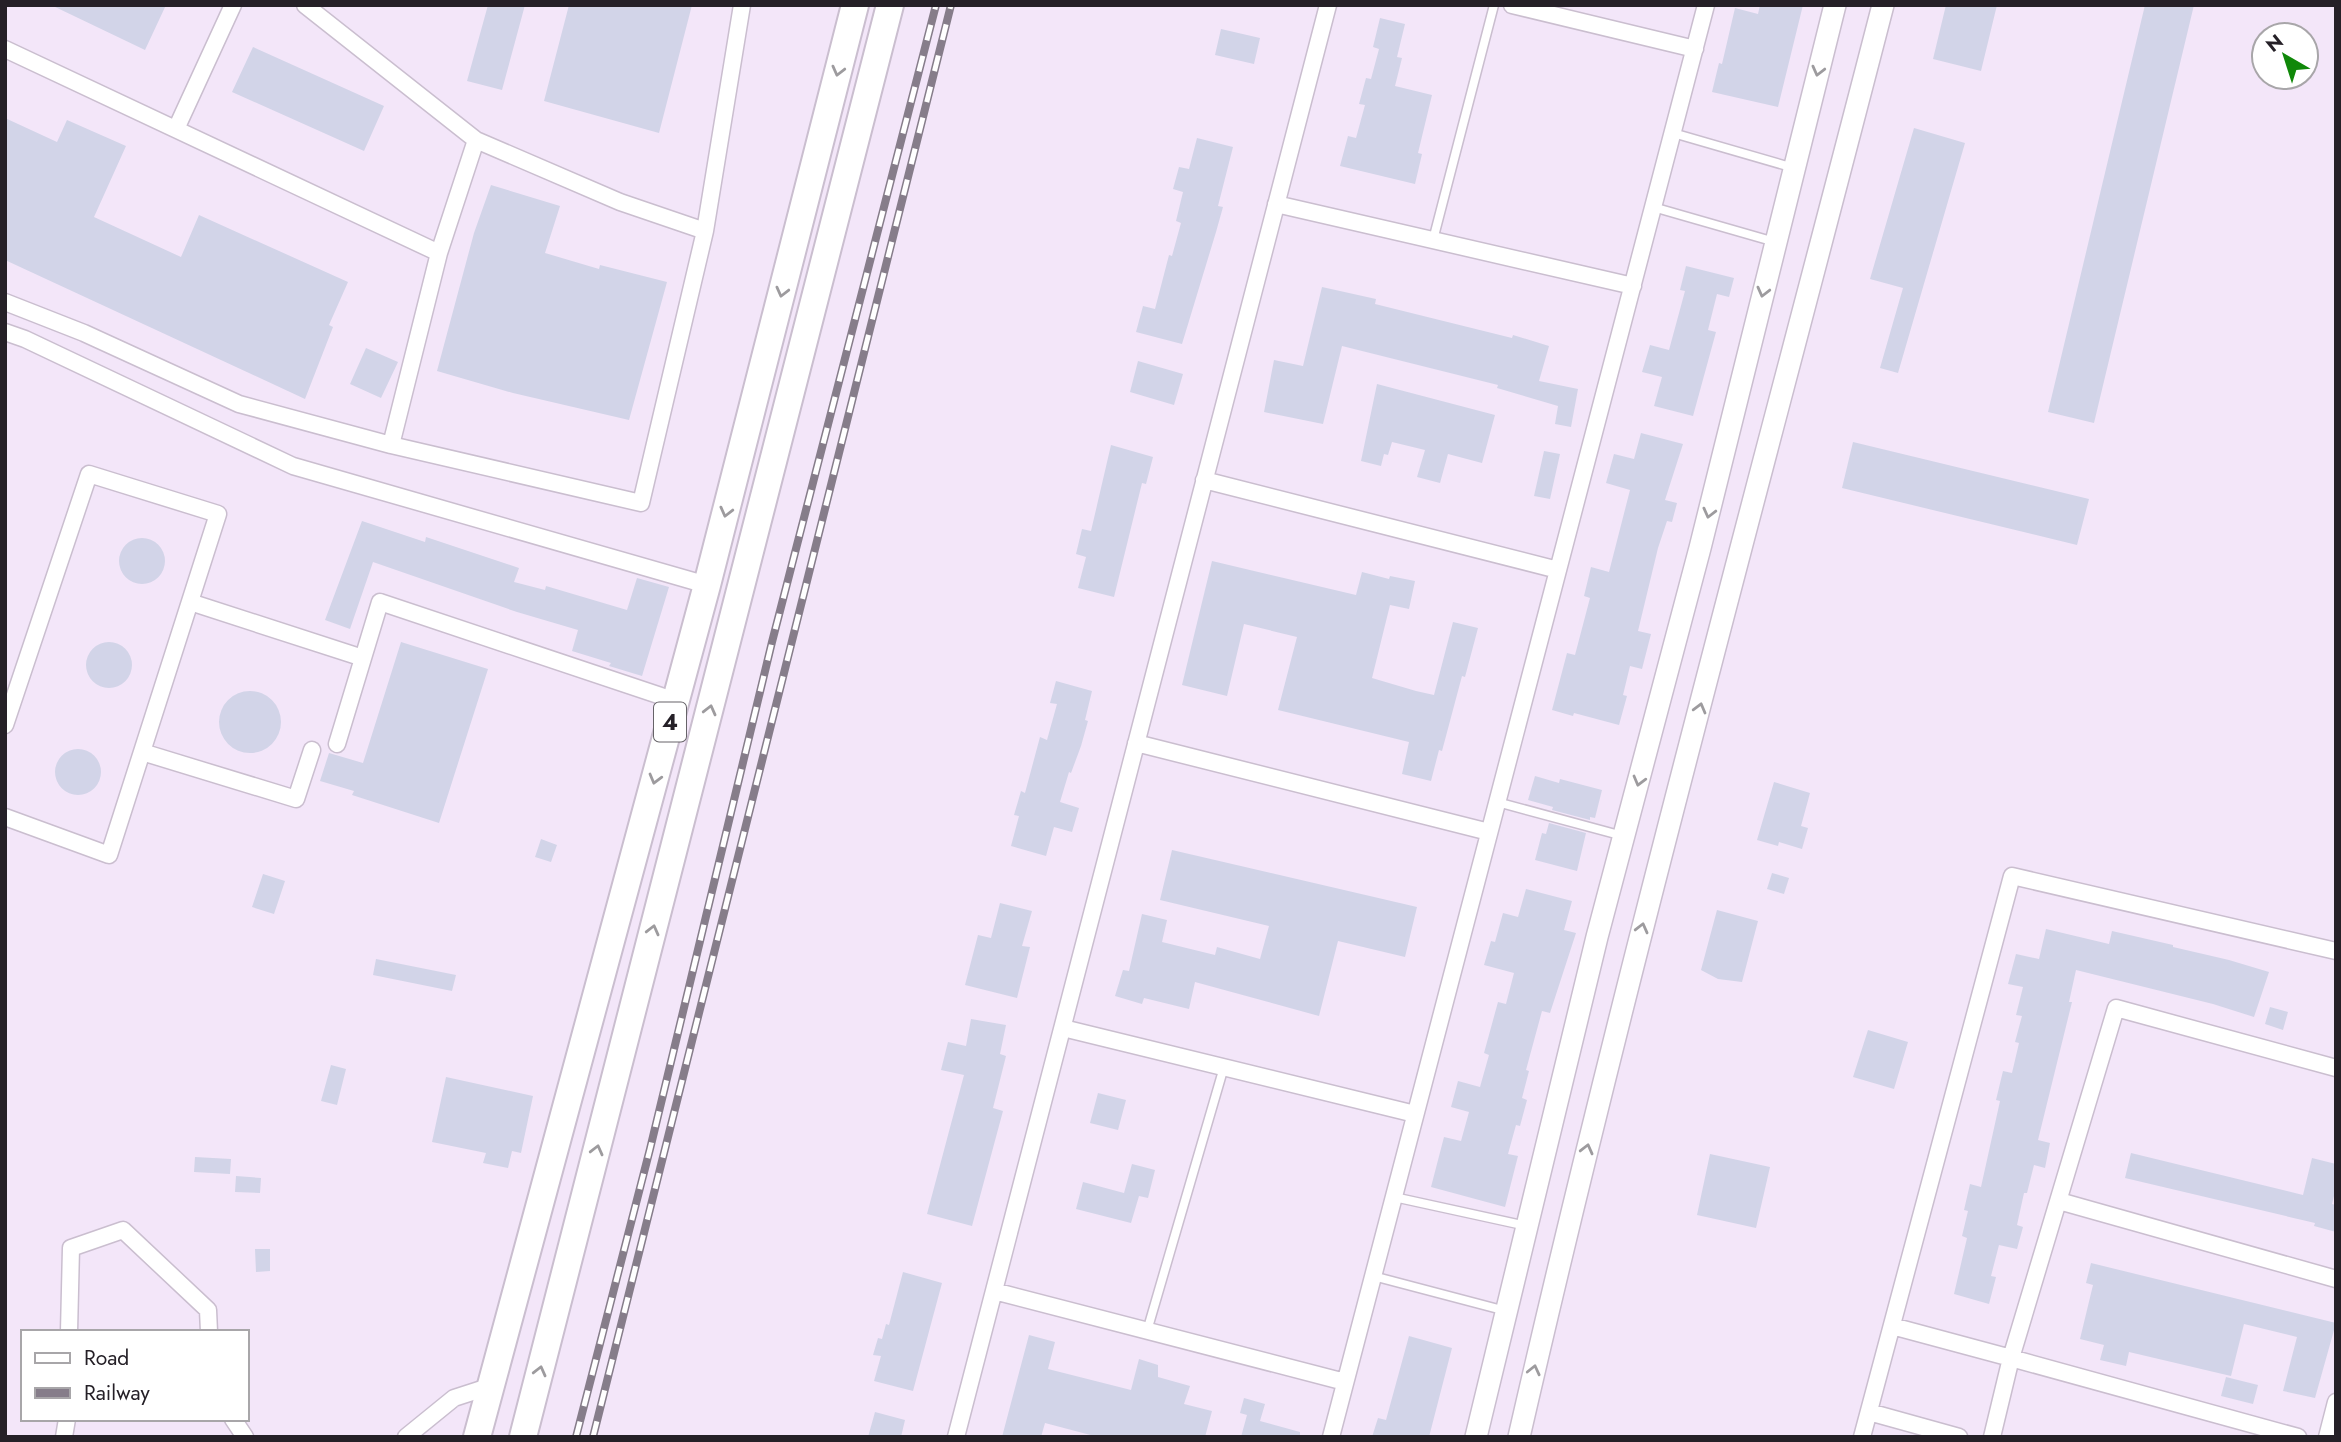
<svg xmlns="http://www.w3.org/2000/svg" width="2341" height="1442" font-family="Jost,sans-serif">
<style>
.building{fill:#d2d4e8}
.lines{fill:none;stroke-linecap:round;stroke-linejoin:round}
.service-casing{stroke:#cabecf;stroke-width:11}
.minor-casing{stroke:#cabecf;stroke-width:19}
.tertiary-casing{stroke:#cabecf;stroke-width:24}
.primary-casing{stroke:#cabecf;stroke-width:30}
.service{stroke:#fff;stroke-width:8}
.minor{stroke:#fff;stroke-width:16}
.tertiary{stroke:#fff;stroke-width:21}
.primary{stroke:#fff;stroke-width:26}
.rail-casing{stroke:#867d8a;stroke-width:8}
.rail{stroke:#fff;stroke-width:5;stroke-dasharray:16;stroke-linecap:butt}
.oneway{stroke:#9d9b9e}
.labels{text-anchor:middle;stroke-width:5;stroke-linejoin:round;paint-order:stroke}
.shield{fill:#fff;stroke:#666368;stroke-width:2}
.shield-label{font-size:23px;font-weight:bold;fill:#252027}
</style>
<rect width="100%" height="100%" fill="#f3e6f9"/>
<path class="building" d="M51 5H166L145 50Z
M488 5H525L502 90 467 81Z
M569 5H692L659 133 544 101Z
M1760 5H1803L1778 107 1712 92 1719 63 1722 64 1735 8 1758 14Z
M1946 5H1997L1981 71 1933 59Z
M2145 5H2194L2094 423 2048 412Z
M1380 18 1405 24 1397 57 1402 58 1395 86 1432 95 1418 153 1422 154 1415 184 1340 166 1348 136 1356 138 1365 105 1359 104 1366 78 1371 79 1379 49 1373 47Z
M1221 29 1260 38 1254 64 1215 55Z
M253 47 384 106 364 151 232 92Z
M5 118 57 142 67 120 126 146 94 217 181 257 199 215 348 282 329 325 333 327 305 399 5 260Z
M1914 128 1965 143 1898 373 1880 368 1903 288 1870 279Z
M1197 138 1233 147 1218 206 1223 207 1216 232 1182 344 1136 332 1143 306 1155 309 1169 255 1172 256 1181 223 1176 221 1183 192 1173 189 1179 167 1189 169Z
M491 185 560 206 545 253 599 269 600 265 667 282 629 420 513 393 437 371 474 233Z
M1686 266 1734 278 1729 297 1717 294 1708 330 1716 332 1693 416 1654 406 1662 377 1642 372 1650 345 1669 350 1685 291 1680 290Z
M1322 287 1376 299 1375 304 1512 338 1513 335 1549 346 1539 381 1578 389 1571 427 1555 424 1558 406 1497 388 1498 385 1342 346 1323 424 1264 412 1274 360 1303 366Z
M366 348 398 362 381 398 350 384Z
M1138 361 1183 374 1174 405 1130 392Z
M1377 384 1495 415 1482 463 1448 454 1440 483 1417 477 1425 450 1392 442 1388 455 1384 454 1381 466 1361 461Z
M1641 433 1683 444 1665 500 1677 503 1672 522 1667 521 1658 548 1638 631 1651 634 1642 669 1630 666 1623 695 1627 696 1619 725 1574 713 1573 716 1552 710 1567 653 1575 655 1590 598 1584 596 1591 567 1609 572 1630 490 1606 483 1614 454 1634 459Z
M1853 442 2089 499 2077 545 1842 488Z
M1111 445 1153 457 1146 484 1142 483 1114 597 1078 588 1086 557 1076 554 1082 529 1091 531Z
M1544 451 1560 454 1550 499 1534 496Z
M362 521 425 542 426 537 519 568 514 582 545 590 546 586 627 610 637 578 669 587 642 676 609 666 611 663 572 651 578 630 517 612 373 562 350 629 325 620Z
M119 561a23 23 0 1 1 46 0a23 23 0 1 1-46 0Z
M1212 561 1356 595 1362 572 1389 579 1390 576 1415 581 1409 609 1390 605 1372 678 1416 691 1434 695 1453 622 1478 628 1465 677 1462 676 1442 751 1439 750 1431 781 1402 774 1409 742 1278 710 1297 637 1244 624 1227 696 1182 685Z
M86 665a23 23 0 1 1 46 0a23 23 0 1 1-46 0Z
M401 642 488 669 439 823 352 795 354 791 320 781 329 753 363 763Z
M1056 681 1092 691 1085 720 1088 721 1081 746 1071 773 1069 772 1060 802 1079 808 1072 832 1054 827 1046 856 1011 846 1019 816 1014 815 1021 791 1025 793 1040 737 1047 740 1057 704 1050 703Z
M219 722a31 31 0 1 1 62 0a31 31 0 1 1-62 0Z
M55 772a23 23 0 1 1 46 0a23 23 0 1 1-46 0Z
M1535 776 1559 783 1560 779 1602 790 1595 818 1590 817V820L1552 810 1553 807 1528 800Z
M1774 782 1810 793 1801 826 1808 828 1802 849 1779 842 1778 846 1757 840Z
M1549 823 1586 833 1577 871 1535 860 1542 833 1546 834Z
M541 839 557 845 551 862 535 857Z
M1172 850 1417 907 1405 957 1338 941 1319 1016 1195 982 1189 1009 1144 998 1142 1004 1115 996 1123 970 1129 971 1142 914 1167 920 1162 942 1215 955 1217 947 1260 959 1269 926 1160 900Z
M1772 873 1789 878 1784 894 1767 889Z
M263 874 285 881 274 914 252 907Z
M1526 889 1572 901 1564 930 1576 933 1550 1013 1542 1011 1526 1070 1529 1071 1522 1098 1527 1100 1520 1126 1516 1125 1508 1154 1518 1156 1505 1207 1431 1187 1444 1137 1461 1141 1469 1112 1451 1107 1458 1081 1480 1087 1489 1055 1484 1053 1498 1002 1506 1004 1514 973 1484 965 1491 941 1495 942 1503 913 1518 917Z
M1000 903 1032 911 1022 946 1030 947 1017 998 965 985 978 935 991 938Z
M1717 910 1758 921 1742 982 1718 979 1701 970Z
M2046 929 2109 944 2112 931 2173 945V947L2229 960 2269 972 2254 1017 2213 1004 2076 970 2069 1002H2072L2038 1140 2050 1143 2045 1168 2034 1165 2027 1193H2024L2017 1225 2023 1227 2017 1249 1999 1245 1991 1276 1996 1277 1989 1304 1954 1294 1967 1238 1962 1236 1968 1211 1964 1210 1970 1184 1981 1187 2000 1101 1996 1100 2003 1071 2012 1073 2019 1043 2015 1042 2022 1016 2016 1015 2023 987 2008 984 2016 954 2039 959Z
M376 959 456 975 452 991 373 975Z
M2270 1007 2288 1012 2283 1030 2265 1024Z
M971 1019 1006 1025 1000 1054 1006 1056 993 1108 1003 1111 972 1226 927 1214 964 1075 941 1070 948 1042 966 1046Z
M1868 1030 1908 1042 1894 1089 1853 1077Z
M331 1065 346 1069 337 1105 321 1101Z
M446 1077 533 1096 521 1153 512 1151 508 1168 483 1163 486 1153 432 1142Z
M1098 1093 1126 1100 1118 1130 1090 1123Z
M2131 1153 2303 1195 2312 1158 2336 1164V1188L2332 1204 2336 1205V1232L2314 1226 2315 1223 2125 1178Z
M1710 1154 1770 1167 1756 1228 1697 1215Z
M195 1157 231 1159 230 1174 194 1172Z
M1132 1164 1155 1170 1148 1198 1139 1196 1131 1223 1076 1209 1083 1182 1124 1193Z
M236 1176 261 1178 260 1193 235 1192Z
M255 1249H270V1271L256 1272Z
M2091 1263 2336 1323 2315 1398 2283 1391 2297 1337 2244 1324 2231 1376 2129 1352 2126 1366 2100 1360 2104 1345 2080 1339 2093 1285 2086 1283Z
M903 1272 942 1283 913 1391 874 1381 881 1356 873 1355 878 1338 882 1339 886 1324 889 1325Z
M1029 1335 1055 1342 1048 1369 1131 1390 1139 1359 1158 1365V1377L1190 1386 1184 1404 1212 1411 1205 1437H1098L1045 1423 1041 1437H1002Z
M1409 1336 1452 1348 1429 1437H1372L1378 1418 1386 1420Z
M2226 1377 2258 1385 2253 1404 2221 1396Z
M1244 1398 1265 1404 1260 1421 1300 1432V1437H1241L1247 1415 1240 1413Z
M875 1412 905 1420 901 1437H868Z"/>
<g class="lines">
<g class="service-casing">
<path id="service" d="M1673 133 1794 168
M1653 207 1775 242
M1433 240 1494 5
M1497 802 1623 836
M1394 1197 1527 1226
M1373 1276 1506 1311
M1147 1331 1224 1067"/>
</g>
<g class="minor-casing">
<path id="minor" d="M305 5 476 140 620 202 705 231
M1512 5 1695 49
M5 49 439 253
M176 129 233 5
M1276 204 1633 286
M5 302 84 333 239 404 391 445 641 503 705 231 742 5
M5 332 25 339 293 466 707 585
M391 445 439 253 476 140
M1204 480 1558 570
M190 602 363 658
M5 725 89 474 218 514 109 855 5 817
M1136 743 1489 832
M337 744 380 602 676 701
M142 752 296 799 312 750
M1063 1028 1415 1114
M2059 1201 2336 1279
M994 1291 1345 1382
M1892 1326 2011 1358 1992 1437
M69 1332 71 1248 123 1230 208 1310 209 1332
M1869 1412 1959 1437
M233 1419 245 1437
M64 1437 67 1419
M406 1437 454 1398 491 1386
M956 1437 1328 5
M1331 1437 1706 5
M1862 1437 2012 876 2336 951
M2298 1437 2011 1358 2116 1008 2336 1068
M2327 1437 2336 1402"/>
</g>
<g class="tertiary-casing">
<path id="tertiary" d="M1476 1437 1597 937 1700 548 1835 5
M1519 1437C1629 957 1760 482 1883 5"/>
</g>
<g class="primary-casing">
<path id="primary" d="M477 1437 707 585 855 5
M523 1437 890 5"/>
</g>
<use href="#service" class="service"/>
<use href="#minor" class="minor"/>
<use href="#tertiary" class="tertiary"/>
<use href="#primary" class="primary"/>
<g class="rail-casing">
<path id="rail" d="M576 1437 650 1149 772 642 936 5
M593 1437 951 5"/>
</g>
<use href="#rail" class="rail"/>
</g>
<defs><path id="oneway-chevron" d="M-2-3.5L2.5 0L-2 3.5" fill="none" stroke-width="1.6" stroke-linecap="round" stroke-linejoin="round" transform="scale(1.75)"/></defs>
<g class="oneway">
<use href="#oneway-chevron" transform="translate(838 71) rotate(104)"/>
<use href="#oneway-chevron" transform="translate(1818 71) rotate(104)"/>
<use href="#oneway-chevron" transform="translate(782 292) rotate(104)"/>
<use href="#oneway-chevron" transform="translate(1763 292) rotate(104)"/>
<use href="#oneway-chevron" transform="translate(726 512) rotate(104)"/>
<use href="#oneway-chevron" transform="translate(1709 513) rotate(104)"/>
<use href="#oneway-chevron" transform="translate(1700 708) rotate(-75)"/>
<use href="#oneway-chevron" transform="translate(710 710) rotate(-76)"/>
<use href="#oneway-chevron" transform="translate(655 779) rotate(105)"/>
<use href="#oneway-chevron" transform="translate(1639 781) rotate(105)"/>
<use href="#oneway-chevron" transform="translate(1642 928) rotate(-76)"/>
<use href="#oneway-chevron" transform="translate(653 930) rotate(-76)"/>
<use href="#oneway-chevron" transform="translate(1587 1149) rotate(-76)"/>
<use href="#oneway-chevron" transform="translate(597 1150) rotate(-76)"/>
<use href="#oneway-chevron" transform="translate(1534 1370) rotate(-77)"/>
<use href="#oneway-chevron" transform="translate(540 1371) rotate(-76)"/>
</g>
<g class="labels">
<rect class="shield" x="654" y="702.5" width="32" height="39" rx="5"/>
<g class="shield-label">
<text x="670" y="730">4</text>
</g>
</g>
<rect width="2341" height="1442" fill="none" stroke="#252027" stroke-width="14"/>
<rect x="21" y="1330" width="228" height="91" fill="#ffffff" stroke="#a8a6a9" stroke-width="2"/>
<rect x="35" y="1353" width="35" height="10" fill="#ffffff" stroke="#a8a6a9" stroke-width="2"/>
<text x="84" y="1365" font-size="21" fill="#252027">Road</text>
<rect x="35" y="1388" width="35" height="10" fill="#867d8a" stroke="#a8a6a9" stroke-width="2"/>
<text x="84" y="1400" font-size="21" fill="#252027">Railway</text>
<g transform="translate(2285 56) rotate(321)"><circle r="33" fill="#ffffff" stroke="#a8a6a9" stroke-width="2"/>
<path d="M0-5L12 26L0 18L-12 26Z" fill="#108809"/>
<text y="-10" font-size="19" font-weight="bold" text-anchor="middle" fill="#252027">N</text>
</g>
</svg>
